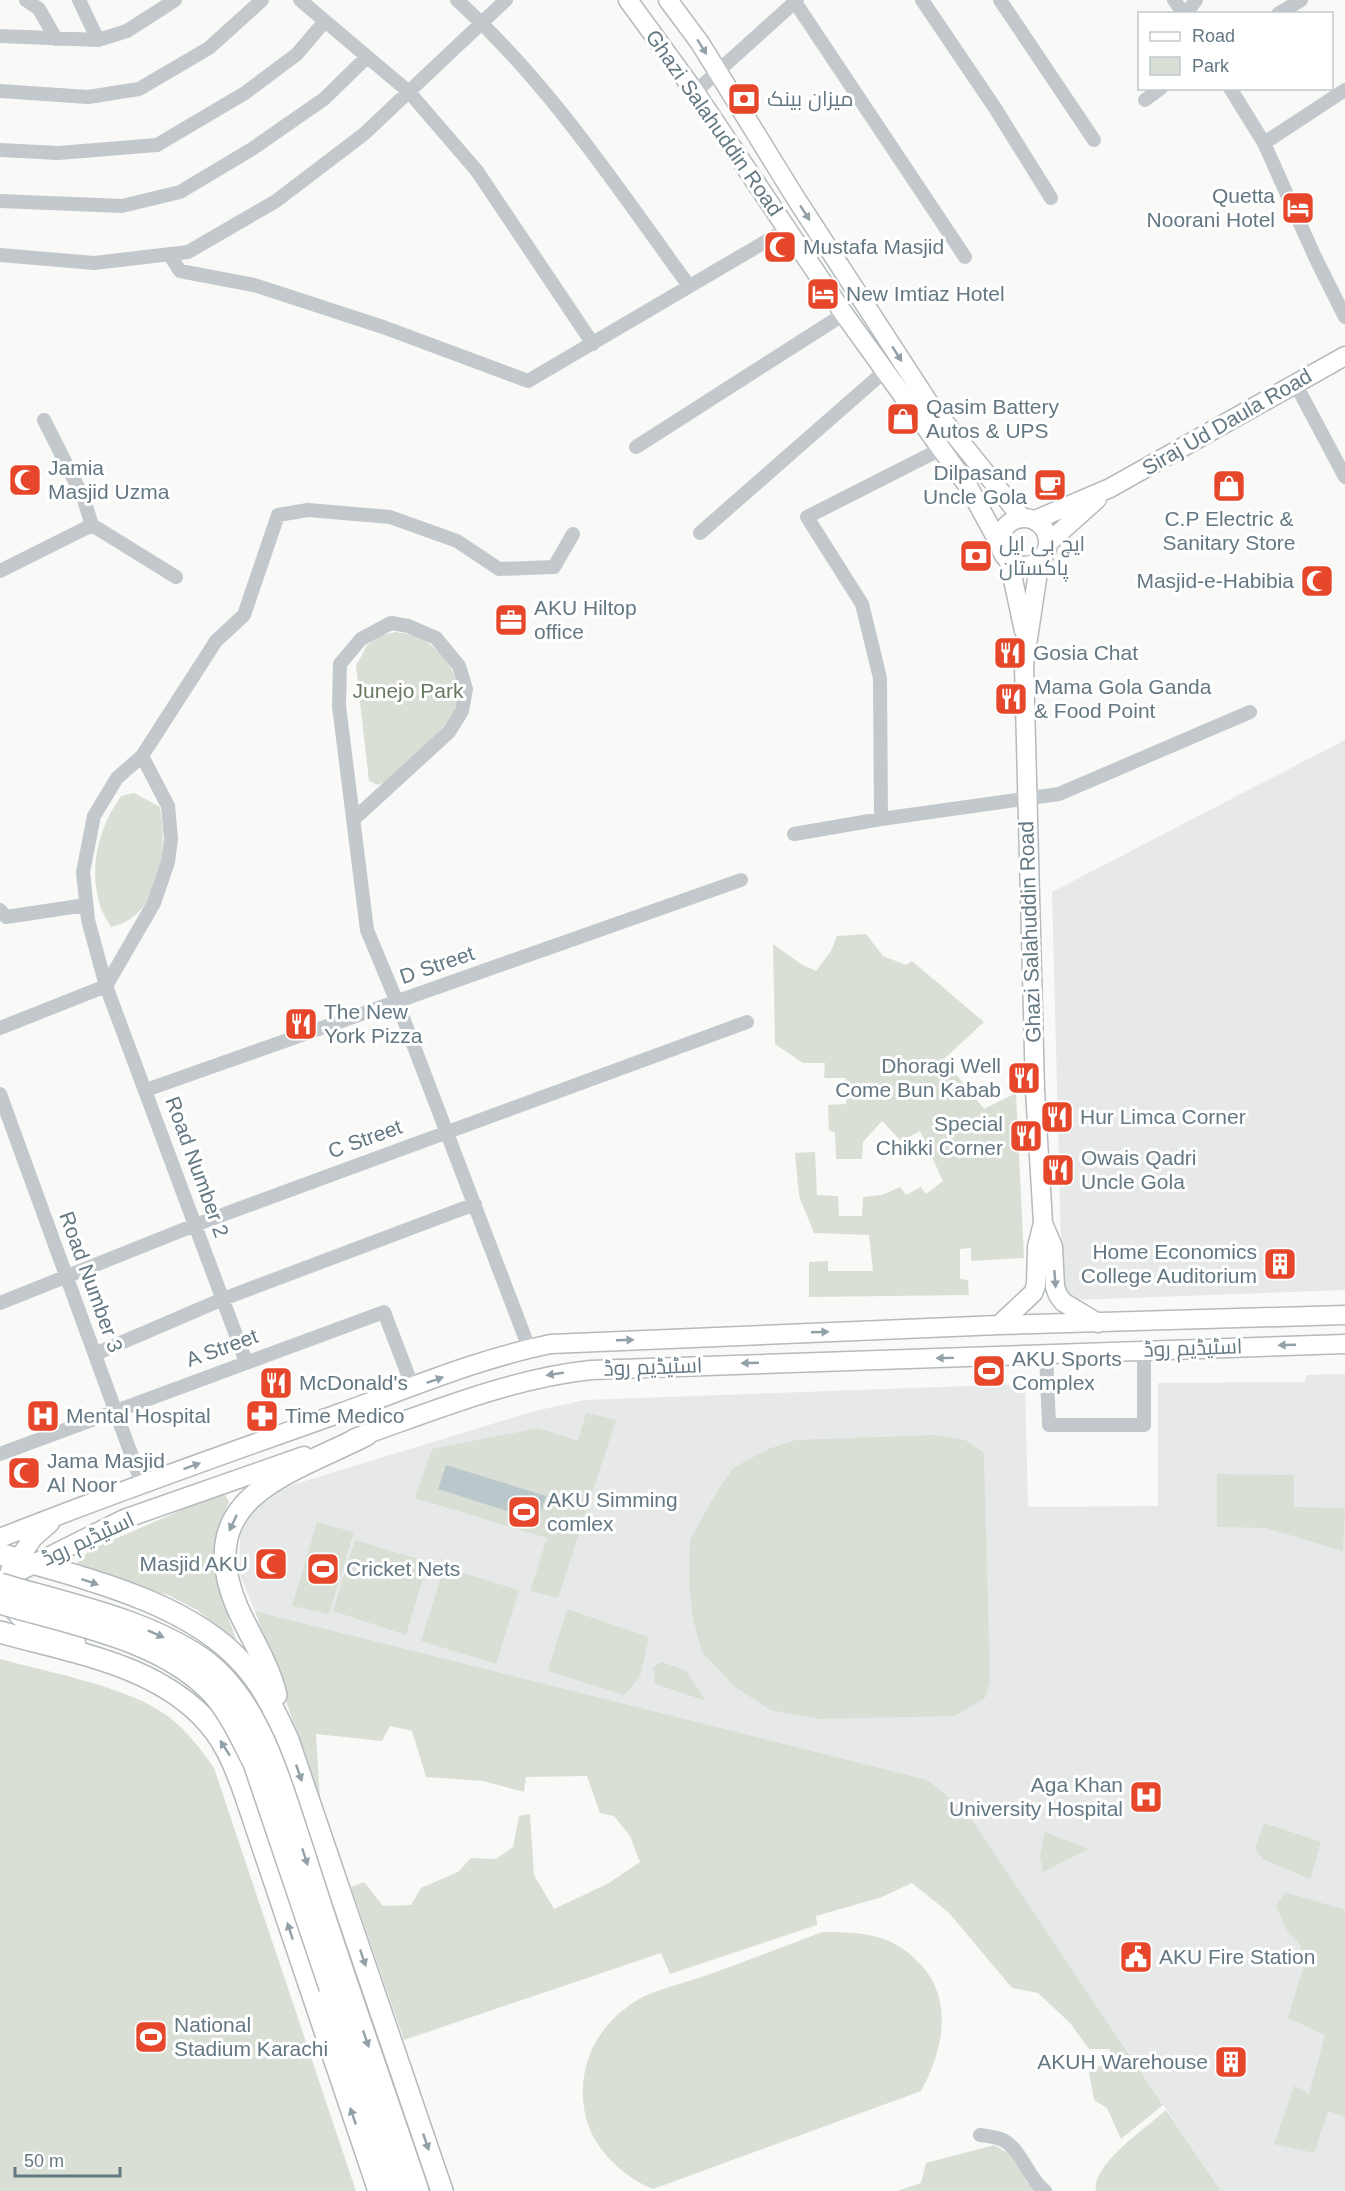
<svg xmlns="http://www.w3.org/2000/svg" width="1345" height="2191" font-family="Arial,Cairo,sans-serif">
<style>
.built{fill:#e7e9e8}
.green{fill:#dadfd6}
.water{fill:#bac8cb}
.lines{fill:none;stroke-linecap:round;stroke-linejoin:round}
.major-casing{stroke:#b4babe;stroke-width:21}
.highway-casing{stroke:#b3b9bc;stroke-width:24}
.minor{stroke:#c2c8cb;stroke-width:14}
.major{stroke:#fff;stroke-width:18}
.highway{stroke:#fff;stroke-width:21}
.highway-bridge-casing{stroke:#b3b9bc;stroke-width:24;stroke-linecap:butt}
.highway-bridge{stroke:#fff;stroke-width:21}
.oneway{fill:#92a0a8}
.labels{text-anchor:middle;stroke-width:6;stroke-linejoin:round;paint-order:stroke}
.poi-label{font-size:21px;fill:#647883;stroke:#fff;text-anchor:start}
.street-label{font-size:21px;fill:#647883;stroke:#fff}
.park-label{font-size:21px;fill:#697a63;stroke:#fff}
</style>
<rect width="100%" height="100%" fill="#f9f9f7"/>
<path class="built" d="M1345 740V1290L1073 1300 1062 1285 1052 892Z
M1345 1374V2191H1221L968 1814 928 1780 255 1611 239 1573 240 1537 247 1513 282 1488 535 1411 585 1400 1025 1384 1028 1507 1158 1506V1383L1305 1382 1306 1375Z"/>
<path class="green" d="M397 632C404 634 413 634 419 638 445 650 470 686 452 715 443 729 430 741 418 753 405 765 394 778 378 785L369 781 356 666 367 645 382 635Z
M134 793 160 807C168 849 161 916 111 927 107 920 101 911 99 902 89 865 99 827 121 796Z
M866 934 883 956 906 965 912 961 984 1022 944 1059 984 1109 1016 1093 1024 1258 971 1261V1248L960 1249V1279L968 1280 969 1295 809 1297V1262L828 1261V1271H873L869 1235 814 1233 799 1196 795 1153 815 1152 817 1195 838 1196 839 1216H862L863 1197 882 1195 900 1187 906 1195 921 1187 926 1194 943 1181 920 1131 901 1141 882 1121 863 1142 862 1159H836L835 1132 829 1131 828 1105 846 1104V1078H824L825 1063H803L775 1044 773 944 801 964 816 971 831 951 837 936Z
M586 1413 616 1420 558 1598 530 1591 547 1538 415 1498 432 1449 538 1428 578 1441Z
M934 1435 965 1440 984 1453 990 1681 985 1698 955 1716 819 1719 770 1710 735 1687 702 1652 693 1619 689 1582 690 1540 713 1498 733 1468 768 1449 796 1440Z
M1217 1474 1294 1475V1507L1345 1508 1343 1551 1266 1528 1217 1527Z
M218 1494 225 1495 229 1502C204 1556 219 1590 237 1642L197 1610 168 1595 74 1574 72 1568 90 1550Z
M317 1522 354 1532 329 1614 292 1606Z
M355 1540 428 1562 406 1635 333 1611Z
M444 1567 519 1590 496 1664 421 1641Z
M567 1609 649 1637 640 1677 624 1695 548 1671Z
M255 1611 928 1780 968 1814 1163 2105 1121 2139 1107 2108 1094 2100 1089 2072 1108 2062 1110 2049H1089L1070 2023 1038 1993 1012 1988 949 1913 912 1883 882 1897 816 1916 817 1925 670 1974 661 1953 404 2040 351 1887 364 1882 383 1906 411 1905 421 1888 458 1872 471 1858 496 1859 513 1847 519 1816 530 1814 534 1875 554 1909 609 1883 640 1862 630 1836 614 1816 600 1813 587 1776 526 1777 524 1792 483 1781 426 1777 412 1731 390 1726 382 1741 316 1734 320 1800Z
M0 1659C50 1673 128 1686 169 1717 187 1731 201 1749 214 1768L356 2191H0Z
M661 1662 685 1670 706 1701 655 1684 653 1667Z
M1264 1823 1321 1842 1310 1879 1263 1859 1255 1849Z
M1045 1832 1088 1849 1043 1872 1040 1857Z
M1285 1892 1345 1910V2117L1328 2111 1314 2153 1274 2144 1294 2086 1309 2094 1325 2035 1288 2018 1305 1962 1300 1945 1286 1929 1276 1906Z
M822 1932C841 1932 859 1932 877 1937 893 1941 905 1949 916 1960 955 1996 944 2049 921 2091L653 2189C623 2177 592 2148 585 2114 576 2066 596 2025 639 1999 654 1990 689 1982 707 1975 746 1961 784 1947 822 1932Z
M1166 2110 1221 2191H1096C1092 2164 1147 2127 1166 2110Z
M994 2145 1016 2158 1026 2182 1037 2191H897L921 2183 926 2163Z"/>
<path class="water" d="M446 1465 546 1496 538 1521 438 1489Z"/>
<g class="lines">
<g class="major-casing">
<path id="major" d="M628 0 695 92 844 314 968 486 1000 545
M668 0 700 43 795 197 929 403 1022 518
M1000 542a24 24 0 1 1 48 0a24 24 0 1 1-48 0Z
M1035 520 1110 488 1345 356
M1048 543 1097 499
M1009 561 1024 631
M1043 1223 1053 1247 1055 1287 1058 1295 1063 1302 1098 1323
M999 1325 1033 1293 1036 1285 1037 1247 1043 1223 1035 1090 1024 665 1040 559
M353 1439C431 1412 508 1379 591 1370L1345 1344
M0 1538C113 1493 228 1453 343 1412 410 1388 480 1358 551 1344L999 1325 1345 1315
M10 1571 33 1538 50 1523
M0 1581 124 1519 304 1456
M9 1602C21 1628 51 1634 76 1642"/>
</g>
<g class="highway-casing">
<path id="highway" d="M0 1554C79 1577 189 1601 244 1665 264 1687 276 1714 288 1740L442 2191
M0 1632C71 1652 160 1665 210 1725 227 1745 236 1769 245 1794L379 2191
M276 1695C269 1665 250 1636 237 1607 191 1497 287 1475 366 1435
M347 1984 418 2191
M330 1988 399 2191"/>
</g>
<path class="minor" d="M26 0 39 9 56 39
M79 0 98 40
M300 0 409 92 477 171 593 344
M457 0C549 83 617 187 689 286
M922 0 995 108 1051 198
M1000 0 1094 140
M1174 0 1184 14
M795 2 965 257
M1186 14 1196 0
M1278 14 1301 0
M0 36 98 40 127 31 175 0
M1230 88 1264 143 1315 257 1345 317
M0 91 88 97 139 89 209 48 262 0
M695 92 797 0
M1145 100 1161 88
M1264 143 1345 90
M0 150 58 153 157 145 245 93 297 54 325 21
M0 201 122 206 180 192 252 149 324 99 367 57
M169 254 180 271 254 285 383 327 528 381 787 229
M0 255 94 263 188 252 276 201 364 134 506 0
M1295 383 1345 477
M636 447 844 314
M92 525 176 577
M700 533 886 370
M0 571 92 525 83 497 44 420
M354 819 449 732 462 711 466 689 459 666 436 638 408 626 391 623 361 639 340 664 339 706 367 930 397 1002 529 1348
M881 819 880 678 862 604 807 517 941 449
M794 834 881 819 1059 794 1250 712
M0 910 6 917 86 905
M0 1028 106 986 154 903 168 862 171 839 168 806 142 756
M146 1090 741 880
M0 1094 142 1484
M0 1303 195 1225 747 1022
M1046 1353 1049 1425H1144V1350
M95 1354 223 1299 475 1204
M246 1362 106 986 88 920 83 872 94 816 117 778 142 756 216 641 244 615 278 515 308 510 390 517 457 541 499 569 554 567 573 534
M0 1454 384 1312 413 1388
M980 2135C987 2136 997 2137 1003 2140 1023 2151 1028 2179 1045 2191"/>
<use href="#major" class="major"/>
<use href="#highway" class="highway"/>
<g class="highway-bridge-casing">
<path id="highway-bridge" d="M0 1584C67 1604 141 1618 200 1657 260 1698 281 1786 303 1850 317 1895 332 1939 347 1984
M0 1603C70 1624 164 1639 214 1695 231 1715 242 1740 254 1763L330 1988"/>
</g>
<use href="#highway-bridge" class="highway-bridge"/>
</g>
<defs><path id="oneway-solid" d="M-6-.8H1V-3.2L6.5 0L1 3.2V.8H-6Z" transform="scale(1.5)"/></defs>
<g class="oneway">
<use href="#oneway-solid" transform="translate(702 47) rotate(58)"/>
<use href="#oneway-solid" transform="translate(805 213) rotate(57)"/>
<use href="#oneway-solid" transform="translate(897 354) rotate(57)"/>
<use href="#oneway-solid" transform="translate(1055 1279) rotate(86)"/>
<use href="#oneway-solid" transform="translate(820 1332) rotate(-2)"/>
<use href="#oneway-solid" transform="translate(625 1340) rotate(-2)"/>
<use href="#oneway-solid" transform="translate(1287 1345) rotate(178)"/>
<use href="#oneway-solid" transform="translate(945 1358) rotate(179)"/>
<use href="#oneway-solid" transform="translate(750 1363) rotate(178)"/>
<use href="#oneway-solid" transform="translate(555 1374) rotate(171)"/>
<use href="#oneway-solid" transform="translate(435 1380) rotate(-19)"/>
<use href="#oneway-solid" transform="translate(192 1466) rotate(-20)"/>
<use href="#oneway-solid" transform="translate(233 1523) rotate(115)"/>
<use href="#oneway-solid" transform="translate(90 1582) rotate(18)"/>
<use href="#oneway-solid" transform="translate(156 1634) rotate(24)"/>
<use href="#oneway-solid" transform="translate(225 1748) rotate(-123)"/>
<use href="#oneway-solid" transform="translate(299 1773) rotate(71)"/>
<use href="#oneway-solid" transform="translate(305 1857) rotate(72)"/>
<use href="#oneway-solid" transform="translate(290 1931) rotate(-108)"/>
<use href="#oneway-solid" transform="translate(363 1958) rotate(71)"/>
<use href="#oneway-solid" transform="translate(366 2039) rotate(71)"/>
<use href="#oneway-solid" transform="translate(353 2116) rotate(-109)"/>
<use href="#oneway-solid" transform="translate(426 2142) rotate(71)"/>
</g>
<defs>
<g id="bank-square" transform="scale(1.725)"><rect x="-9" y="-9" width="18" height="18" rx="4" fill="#e6462a" stroke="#fff"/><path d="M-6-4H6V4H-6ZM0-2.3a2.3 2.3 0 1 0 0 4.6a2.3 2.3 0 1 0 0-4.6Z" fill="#fff"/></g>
<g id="hotel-square" transform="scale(1.725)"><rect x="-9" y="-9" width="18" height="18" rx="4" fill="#e6462a" stroke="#fff"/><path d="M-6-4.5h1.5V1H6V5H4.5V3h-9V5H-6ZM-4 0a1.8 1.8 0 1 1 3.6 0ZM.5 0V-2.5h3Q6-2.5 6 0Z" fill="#fff"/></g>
<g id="mosque-square" transform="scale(1.725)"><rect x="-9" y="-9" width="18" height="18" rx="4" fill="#e6462a" stroke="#fff"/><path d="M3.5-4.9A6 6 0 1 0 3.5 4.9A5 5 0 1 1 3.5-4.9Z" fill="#fff"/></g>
<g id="shop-square" transform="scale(1.725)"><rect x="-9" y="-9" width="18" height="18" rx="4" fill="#e6462a" stroke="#fff"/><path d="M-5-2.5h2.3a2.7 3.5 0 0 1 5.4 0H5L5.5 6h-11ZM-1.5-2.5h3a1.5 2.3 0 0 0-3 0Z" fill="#fff"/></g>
<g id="cafe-square" transform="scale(1.725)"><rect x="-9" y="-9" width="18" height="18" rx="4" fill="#e6462a" stroke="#fff"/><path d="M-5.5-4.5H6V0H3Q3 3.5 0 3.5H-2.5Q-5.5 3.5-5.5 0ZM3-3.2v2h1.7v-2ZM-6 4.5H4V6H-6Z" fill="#fff"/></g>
<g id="office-square" transform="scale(1.725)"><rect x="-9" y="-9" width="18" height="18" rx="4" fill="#e6462a" stroke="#fff"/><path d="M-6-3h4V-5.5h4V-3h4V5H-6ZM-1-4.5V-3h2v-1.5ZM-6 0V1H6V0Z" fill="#fff"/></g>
<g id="restaurant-square" transform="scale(1.725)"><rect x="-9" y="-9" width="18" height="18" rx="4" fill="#e6462a" stroke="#fff"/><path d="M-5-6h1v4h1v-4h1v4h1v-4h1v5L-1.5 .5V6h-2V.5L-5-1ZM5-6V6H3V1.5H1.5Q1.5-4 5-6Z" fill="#fff"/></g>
<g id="building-square" transform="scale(1.725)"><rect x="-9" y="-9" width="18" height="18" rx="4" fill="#e6462a" stroke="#fff"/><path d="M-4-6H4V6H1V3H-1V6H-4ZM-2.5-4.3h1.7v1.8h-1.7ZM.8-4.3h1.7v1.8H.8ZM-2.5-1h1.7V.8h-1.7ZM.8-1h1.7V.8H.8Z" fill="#fff"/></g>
<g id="stadium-square" transform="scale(1.725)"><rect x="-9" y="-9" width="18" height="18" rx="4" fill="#e6462a" stroke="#fff"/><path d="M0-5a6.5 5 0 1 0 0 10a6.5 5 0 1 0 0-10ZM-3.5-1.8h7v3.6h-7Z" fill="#fff"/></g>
<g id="hospital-square" transform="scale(1.725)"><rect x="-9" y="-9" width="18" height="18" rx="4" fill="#e6462a" stroke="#fff"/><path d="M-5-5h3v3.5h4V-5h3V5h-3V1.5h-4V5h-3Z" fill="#fff"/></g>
<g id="pharmacy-square" transform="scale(1.725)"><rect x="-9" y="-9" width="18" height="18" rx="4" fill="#e6462a" stroke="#fff"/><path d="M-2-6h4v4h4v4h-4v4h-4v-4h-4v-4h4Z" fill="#fff"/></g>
<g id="civic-square" transform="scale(1.725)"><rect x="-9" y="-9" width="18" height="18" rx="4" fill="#e6462a" stroke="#fff"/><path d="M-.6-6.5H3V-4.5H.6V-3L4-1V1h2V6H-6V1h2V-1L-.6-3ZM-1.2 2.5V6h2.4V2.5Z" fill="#fff"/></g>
</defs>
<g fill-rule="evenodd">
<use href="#bank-square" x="744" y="99"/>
<use href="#hotel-square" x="1298" y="208"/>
<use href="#mosque-square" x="780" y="247"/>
<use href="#hotel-square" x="823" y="294"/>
<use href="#shop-square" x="903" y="419"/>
<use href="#mosque-square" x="25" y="480"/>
<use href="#cafe-square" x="1050" y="485"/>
<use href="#shop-square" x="1229" y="486"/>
<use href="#bank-square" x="976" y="556"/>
<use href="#mosque-square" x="1317" y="581"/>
<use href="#office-square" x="511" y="620"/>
<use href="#restaurant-square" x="1010" y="653"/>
<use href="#restaurant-square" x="1011" y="699"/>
<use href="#restaurant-square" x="301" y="1024"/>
<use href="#restaurant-square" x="1024" y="1078"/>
<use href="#restaurant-square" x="1057" y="1117"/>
<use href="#restaurant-square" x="1026" y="1136"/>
<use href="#restaurant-square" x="1058" y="1170"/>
<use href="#building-square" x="1280" y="1264"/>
<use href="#stadium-square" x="989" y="1371"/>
<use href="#restaurant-square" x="276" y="1383"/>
<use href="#hospital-square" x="43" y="1416"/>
<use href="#pharmacy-square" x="262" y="1416"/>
<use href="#mosque-square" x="24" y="1473"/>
<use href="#stadium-square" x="524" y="1512"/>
<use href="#mosque-square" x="271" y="1564"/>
<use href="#stadium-square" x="323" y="1569"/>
<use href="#hospital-square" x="1146" y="1797"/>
<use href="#civic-square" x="1136" y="1957"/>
<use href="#stadium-square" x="151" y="2037"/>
<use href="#building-square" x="1231" y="2062"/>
</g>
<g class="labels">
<g class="poi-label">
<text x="767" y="106">میزان بینک</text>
<text x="1275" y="203" text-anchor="end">Quetta<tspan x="1275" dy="24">Noorani Hotel</tspan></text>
<text x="803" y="254">Mustafa Masjid</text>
<text x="846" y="301">New Imtiaz Hotel</text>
<text x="926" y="414">Qasim Battery<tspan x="926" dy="24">Autos &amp; UPS</tspan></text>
<text x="48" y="475">Jamia<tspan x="48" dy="24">Masjid Uzma</tspan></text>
<text x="1027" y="480" text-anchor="end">Dilpasand<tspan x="1027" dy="24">Uncle Gola</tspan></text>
<text x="1229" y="526" text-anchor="middle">C.P Electric &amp;<tspan x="1229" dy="24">Sanitary Store</tspan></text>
<text x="999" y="551">ایچ بی ایل<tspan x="999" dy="24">پاکستان</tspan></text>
<text x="1294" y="588" text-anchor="end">Masjid-e-Habibia</text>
<text x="534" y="615">AKU Hiltop<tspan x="534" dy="24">office</tspan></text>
<text x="1033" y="660">Gosia Chat</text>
<text x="1034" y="694">Mama Gola Ganda<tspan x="1034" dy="24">&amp; Food Point</tspan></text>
<text x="324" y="1019">The New<tspan x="324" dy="24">York Pizza</tspan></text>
<text x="1001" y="1073" text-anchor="end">Dhoragi Well<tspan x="1001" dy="24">Come Bun Kabab</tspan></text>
<text x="1080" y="1124">Hur Limca Corner</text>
<text x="1003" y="1131" text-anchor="end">Special<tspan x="1003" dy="24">Chikki Corner</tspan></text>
<text x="1081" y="1165">Owais Qadri<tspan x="1081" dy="24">Uncle Gola</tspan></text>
<text x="1257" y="1259" text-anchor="end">Home Economics<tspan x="1257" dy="24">College Auditorium</tspan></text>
<text x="1012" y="1366">AKU Sports<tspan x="1012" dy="24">Complex</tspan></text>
<text x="299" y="1390">McDonald's</text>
<text x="66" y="1423">Mental Hospital</text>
<text x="285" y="1423">Time Medico</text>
<text x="47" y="1468">Jama Masjid<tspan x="47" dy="24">Al Noor</tspan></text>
<text x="547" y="1507">AKU Simming<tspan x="547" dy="24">comlex</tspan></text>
<text x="248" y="1571" text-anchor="end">Masjid AKU</text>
<text x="346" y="1576">Cricket Nets</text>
<text x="1123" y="1792" text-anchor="end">Aga Khan<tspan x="1123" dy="24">University Hospital</tspan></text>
<text x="1159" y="1964">AKU Fire Station</text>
<text x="174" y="2032">National<tspan x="174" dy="24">Stadium Karachi</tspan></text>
<text x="1208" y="2069" text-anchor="end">AKUH Warehouse</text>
</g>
<g class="street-label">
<text transform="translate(714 123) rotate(55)" y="7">Ghazi Salahuddin Road</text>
<text transform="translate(1227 422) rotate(-30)" y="7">Siraj Ud Daula Road</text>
<text transform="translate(1030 932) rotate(-92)" y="7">Ghazi Salahuddin Road</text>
<text transform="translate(437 965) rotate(-19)" y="7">D Street</text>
<text transform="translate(365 1139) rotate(-20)" y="7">C Street</text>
<text transform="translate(197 1167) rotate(70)" y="7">Road Number 2</text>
<text transform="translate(91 1282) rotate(70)" y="7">Road Number 3</text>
<text transform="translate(222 1348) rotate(-20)" y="7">A Street</text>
<text transform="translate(1193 1348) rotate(-2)" y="7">اسٹیڈیم روڈ</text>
<text transform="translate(653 1367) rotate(-2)" y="7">اسٹیڈیم روڈ</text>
<text transform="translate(88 1539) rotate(-25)" y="7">اسٹیڈیم روڈ</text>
</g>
<g class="park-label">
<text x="408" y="698">Junejo Park</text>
</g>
</g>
<rect x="1138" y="12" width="195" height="78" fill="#ffffff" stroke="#c1c9cd" stroke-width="1.5"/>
<rect x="1150" y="32" width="30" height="9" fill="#ffffff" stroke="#c1c9cd" stroke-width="1.5"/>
<text x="1192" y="42" font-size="18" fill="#647883">Road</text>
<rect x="1150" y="57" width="30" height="18" fill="#dadfd6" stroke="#c1c9cd" stroke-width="1.5"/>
<text x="1192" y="72" font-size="18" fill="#647883">Park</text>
<path d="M15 2167v9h105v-9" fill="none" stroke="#647883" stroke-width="3"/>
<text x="24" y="2167" font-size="18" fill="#647883" stroke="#ffffff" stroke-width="4.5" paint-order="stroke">50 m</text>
</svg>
